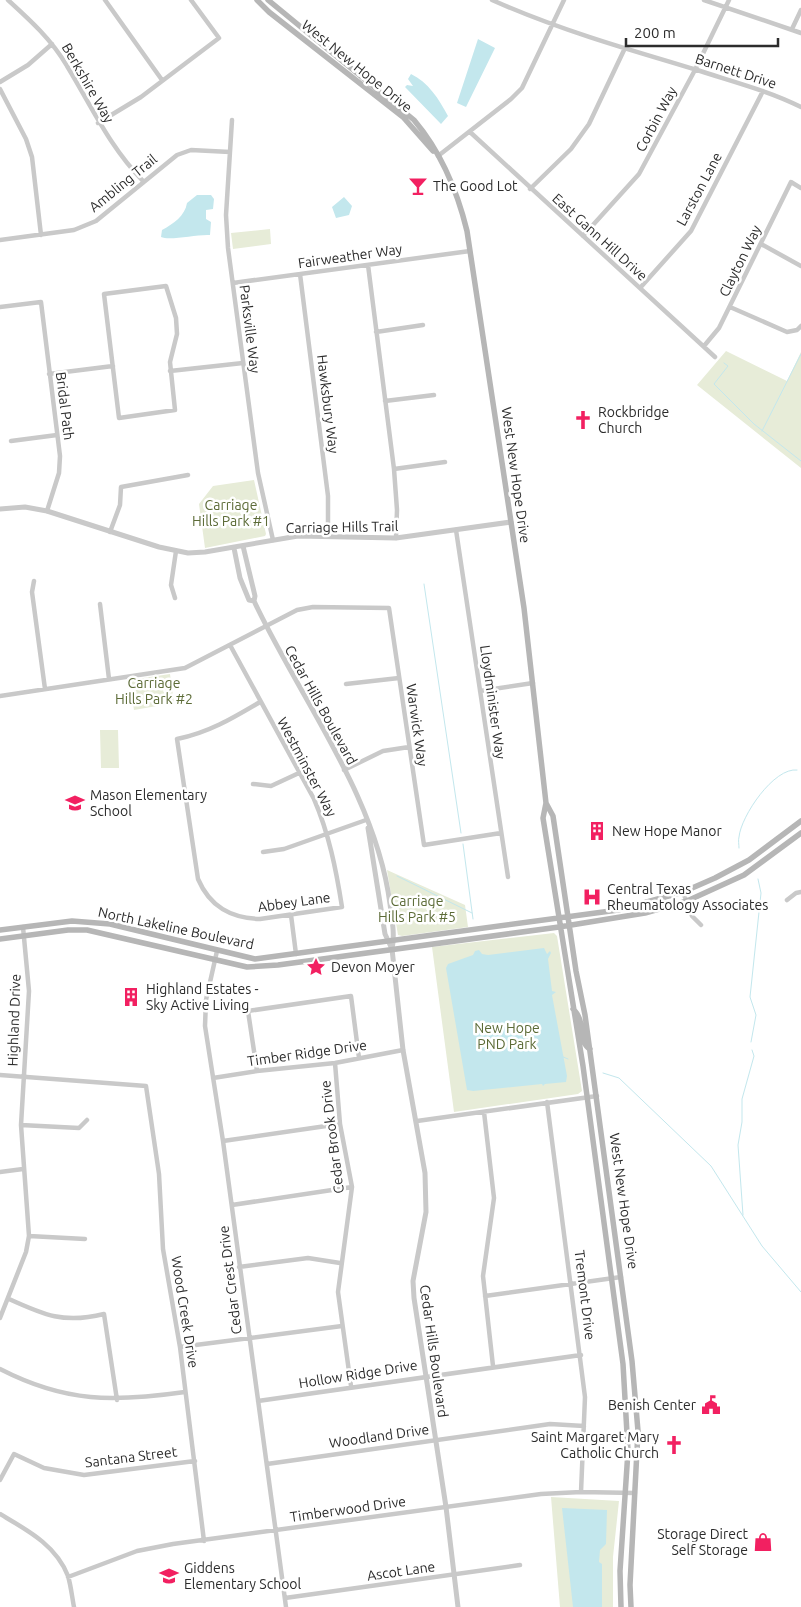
<svg xmlns="http://www.w3.org/2000/svg" width="801" height="1607" font-family="Ubuntu,sans-serif">
<style>
.green{fill:#e7ecd8}
.water{fill:#c3e7ed}
.lines{fill:none;stroke-linecap:round;stroke-linejoin:round}
.stream{stroke:#c3e7ed;stroke-width:1}
.minor{stroke:#c9c9c9;stroke-width:4.5}
.tertiary{stroke:#c9c9c9;stroke-width:5}
.secondary{stroke:#b6b6b6;stroke-width:5.5}
.labels{text-anchor:middle;stroke-width:5;stroke-linejoin:round;paint-order:stroke}
.street-label{font-size:14px;fill:#2c2c2c;stroke:#fff}
.poi-label{font-size:14px;fill:#2c2c2c;stroke:#fff;text-anchor:start}
.park-label{font-size:14px;fill:#5c6b37;stroke:#fff}
</style>
<rect width="100%" height="100%" fill="#fff"/>
<path class="green" d="M270 229 271 244 233 249 231 233Z
M726 351 787 381 801 352V468L697 385Z
M254 480 266 534 265 536 205 548 199 504 213 486Z
M170 674 174 703 134 710 130 680Z
M100 730H118L119 768H101Z
M387 870 465 905 468 927 402 936 398 935Z
M554 933 557 936 582 1091 578 1094 454 1112 432 947Z
M551 1497 619 1501 613 1557V1607H560Z"/>
<path class="water" d="M478 39 495 48 466 107 457 103Z
M411 74C428 82 439 99 448 116L441 124 405 87 407 85 413 86 408 79Z
M197 195H211L214 199 213 209 206 210V219L211 222 210 235C197 234 170 241 161 237L162 230C173 224 185 216 187 203Z
M344 197 352 206 349 215 336 218 332 207Z
M544 948 547 954 550 951 551 953 548 959 552 991 556 992 552 995 567 1076 566 1082 545 1084 543 1086 542 1084 473 1091 467 1090 446 968 448 964 473 955 475 951 479 950 482 954 488 955Z
M562 1508 607 1510 606 1544 600 1550 599 1562 602 1564V1607H573Z"/>
<g class="lines">
<path class="stream" d="M724 363 728 366 714 384 754 424 801 461
M762 431 801 354
M424 584 461 833
M463 844 473 919
M739 848C739 845 738 840 739 837 741 816 774 767 797 770
M397 876 472 913
M751 1042 756 1015 750 997 761 893 758 879
M561 1056 568 1059
M603 1073 619 1078 711 1166 762 1246 801 1292
M743 1215 738 1145 742 1122V1099L754 1056 752 1050"/>
<path class="minor" d="M8 0C30 20 52 40 67 66 92 107 109 146 143 181
M105 0 162 80
M492 0C557 29 626 49 694 69 730 81 767 90 801 107
M704 0 801 33
M792 29 801 10
M0 82 28 65 52 44
M0 89 26 139 32 157 41 235
M232 120 226 215 228 248 258 473 273 540
M98 123 141 97 219 38 191 0
M470 132 715 357
M438 156 511 99 522 88 564 0
M530 189 571 149 589 124 625 48
M583 236 639 174 695 70 729 0
M0 240 74 230 96 221 177 155 191 150 230 152
M761 244 801 266
M368 265 394 469 397 510 396 538
M300 274 328 496V536
M233 283 470 251
M166 286 176 318 177 334 170 362 175 410 119 418 104 294Z
M640 288 691 231 763 91
M0 307 41 302 60 456 59 473 47 511
M730 307 787 332 797 330 801 326
M376 332 423 325
M704 346 719 328 791 182 801 188
M170 371 243 363
M49 374 113 366
M385 401 434 395
M11 441 57 435
M394 469 445 462
M456 530 508 877
M110 532 120 505 121 487 188 475
M34 581 32 592 45 689
M175 598 171 585 176 551
M100 604 109 679
M230 645 314 799C329 834 336 869 342 907L260 919C231 918 210 907 198 879L177 739C208 733 233 718 260 702
M346 684 399 678
M480 691 533 683
M0 696 185 668 297 610 313 607 389 608 424 845 501 833
M344 770 383 751 409 747
M253 784 271 786 299 773
M263 852 284 849 366 820
M683 892 692 916 701 925
M787 900 796 893 801 892
M291 915 296 954
M217 951 206 1000 205 1026 223 1141 286 1607
M335 1063 340 1124 352 1187 338 1292 351 1386
M257 1071 248 1011 351 996 359 1058
M0 1075 146 1086 159 1174 163 1249 180 1347 204 1541
M213 1078 257 1071 335 1063 403 1050
M547 1102 585 1397 581 1492
M484 1112 494 1198 483 1276 493 1366
M417 1121 597 1096
M21 1125 79 1128 87 1120
M223 1141 340 1124
M0 1172 23 1169
M232 1205 352 1187
M29 1236 85 1239
M239 1267 308 1258 340 1263
M485 1296 621 1277
M9 1299C44 1315 64 1324 104 1314L117 1400
M0 1318 26 1252 29 1236 21 1125 29 991 23 927
M180 1347 342 1326
M0 1369C66 1403 114 1402 185 1392
M258 1401 581 1355
M267 1464 550 1424 584 1426
M0 1480 14 1454 44 1468 84 1475 195 1461
M0 1514C27 1530 56 1545 68 1576 71 1586 72 1597 74 1607
M68 1577 137 1551 173 1544 541 1494 581 1492 635 1493
M285 1598 520 1565"/>
<path class="tertiary" d="M0 509 25 507 47 511 159 547 188 553 205 552 298 536 396 538 511 522
M243 546 255 596 254 601C300 699 376 795 390 904 392 920 395 934 392 949L403 1050 425 1173 426 1212 413 1281 414 1298 446 1507 458 1607
M234 548 240 578 249 600 254 601
M368 828 385 934 392 949"/>
<path class="secondary" d="M257 0 269 12 403 117 433 151
M268 0 414 120C441 152 457 190 467 231L524 608 546 803 543 818 583 1066 623 1364 628 1451 620 1571 621 1607
M546 803 553 816 576 971 585 1015 632 1361 638 1431 630 1585 631 1607
M0 930 72 921 110 924 255 959 618 910 683 892 715 878 749 860 801 821
M0 939 68 930H87L247 967 278 965 559 927 645 913 687 901 744 875 801 833
M573 1009C586 1020 578 1043 590 1049"/>
</g>
<defs>
<g id="bar-bare" transform="scale(1.5)"><path d="M-6-5H6L.8 .8V4.5H3.5V6h-7V4.5H-.8V.8Z" fill="#f22061" stroke="#fff" stroke-width="2.5" paint-order="stroke"/></g>
<g id="church-bare" transform="scale(1.5)"><path d="M-1.2-6h2.4v3.5h3.3v2.4h-3.3V6h-2.4V-.1h-3.3v-2.4h3.3Z" fill="#f22061" stroke="#fff" stroke-width="2.5" paint-order="stroke"/></g>
<g id="school-bare" transform="scale(1.5)"><path d="M0-5L7-2L0 1L-7-2ZM-4 1L0 2.5L4 1V4Q0 6-4 4Z" fill="#f22061" stroke="#fff" stroke-width="2.5" paint-order="stroke"/></g>
<g id="building-bare" transform="scale(1.5)"><path d="M-4-6H4V6H1V3H-1V6H-4ZM-2.5-4.3h1.7v1.8h-1.7ZM.8-4.3h1.7v1.8H.8ZM-2.5-1h1.7V.8h-1.7ZM.8-1h1.7V.8H.8Z" fill="#f22061" stroke="#fff" stroke-width="2.5" paint-order="stroke"/></g>
<g id="hospital-bare" transform="scale(1.5)"><path d="M-5-5h3v3.5h4V-5h3V5h-3V1.5h-4V5h-3Z" fill="#f22061" stroke="#fff" stroke-width="2.5" paint-order="stroke"/></g>
<g id="sight-bare" transform="scale(1.5)"><path d="M0-6L1.8-2.2L6-1.7L2.9 1.2L3.7 5.4L0 3.3L-3.7 5.4L-2.9 1.2L-6-1.7L-1.8-2.2Z" fill="#f22061" stroke="#fff" stroke-width="2.5" paint-order="stroke"/></g>
<g id="civic-bare" transform="scale(1.5)"><path d="M-.6-6.5H3V-4.5H.6V-3L4-1V1h2V6H-6V1h2V-1L-.6-3ZM-1.2 2.5V6h2.4V2.5Z" fill="#f22061" stroke="#fff" stroke-width="2.5" paint-order="stroke"/></g>
<g id="shop-bare" transform="scale(1.5)"><path d="M-5-2.5h2.3a2.7 3.5 0 0 1 5.4 0H5L5.5 6h-11ZM-1.5-2.5h3a1.5 2.3 0 0 0-3 0Z" fill="#f22061" stroke="#fff" stroke-width="2.5" paint-order="stroke"/></g>
</defs>
<g fill-rule="evenodd">
<use href="#bar-bare" x="418" y="186"/>
<use href="#church-bare" x="583" y="420"/>
<use href="#school-bare" x="75" y="803"/>
<use href="#building-bare" x="597" y="831"/>
<use href="#hospital-bare" x="592" y="897"/>
<use href="#sight-bare" x="316" y="967"/>
<use href="#building-bare" x="131" y="997"/>
<use href="#civic-bare" x="711" y="1405"/>
<use href="#church-bare" x="674" y="1445"/>
<use href="#shop-bare" x="763" y="1542"/>
<use href="#school-bare" x="169" y="1576"/>
</g>
<g class="labels">
<g class="street-label">
<text transform="translate(357 66) rotate(39)" y="5">West New Hope Drive</text>
<text transform="translate(736 71) rotate(18)" y="5">Barnett Drive</text>
<text transform="translate(88 83) rotate(60)" y="5">Berkshire Way</text>
<text transform="translate(656 119) rotate(-62)" y="5">Corbin Way</text>
<text transform="translate(123 183) rotate(-39)" y="5">Ambling Trail</text>
<text transform="translate(699 189) rotate(-62)" y="5">Larston Lane</text>
<text transform="translate(600 237) rotate(42)" y="5">East Gann Hill Drive</text>
<text transform="translate(350 256) rotate(-8)" y="5">Fairweather Way</text>
<text transform="translate(740 261) rotate(-64)" y="5">Clayton Way</text>
<text transform="translate(250 329) rotate(83)" y="5">Parksville Way</text>
<text transform="translate(328 404) rotate(83)" y="5">Hawksbury Way</text>
<text transform="translate(65 406) rotate(83)" y="5">Bridal Path</text>
<text transform="translate(516 475) rotate(82)" y="5">West New Hope Drive</text>
<text transform="translate(342 527) rotate(-1)" y="5">Carriage Hills Trail</text>
<text transform="translate(493 702) rotate(82)" y="5">Lloydminister Way</text>
<text transform="translate(321 705) rotate(61)" y="5">Cedar Hills Boulevard</text>
<text transform="translate(417 725) rotate(82)" y="5">Warwick Way</text>
<text transform="translate(307 767) rotate(62)" y="5">Westminster Way</text>
<text transform="translate(294 902) rotate(-8)" y="5">Abbey Lane</text>
<text transform="translate(176 928) rotate(12)" y="5">North Lakeline Boulevard</text>
<text transform="translate(14 1020) rotate(-88)" y="5">Highland Drive</text>
<text transform="translate(307 1053) rotate(-8)" y="5">Timber Ridge Drive</text>
<text transform="translate(332 1137) rotate(-97)" y="5">Cedar Brook Drive</text>
<text transform="translate(624 1201) rotate(82)" y="5">West New Hope Drive</text>
<text transform="translate(230 1280) rotate(-97)" y="5">Cedar Crest Drive</text>
<text transform="translate(585 1295) rotate(83)" y="5">Tremont Drive</text>
<text transform="translate(185 1312) rotate(81)" y="5">Wood Creek Drive</text>
<text transform="translate(434 1351) rotate(82)" y="5">Cedar Hills Boulevard</text>
<text transform="translate(358 1374) rotate(-9)" y="5">Hollow Ridge Drive</text>
<text transform="translate(379 1436) rotate(-8)" y="5">Woodland Drive</text>
<text transform="translate(131 1457) rotate(-7)" y="5">Santana Street</text>
<text transform="translate(348 1509) rotate(-8)" y="5">Timberwood Drive</text>
<text transform="translate(401 1571) rotate(-8)" y="5">Ascot Lane</text>
</g>
<g class="poi-label">
<text x="433" y="191">The Good Lot</text>
<text x="598" y="417">Rockbridge<tspan x="598" dy="16">Church</tspan></text>
<text x="90" y="800">Mason Elementary<tspan x="90" dy="16">School</tspan></text>
<text x="612" y="836">New Hope Manor</text>
<text x="607" y="894">Central Texas<tspan x="607" dy="16">Rheumatology Associates</tspan></text>
<text x="331" y="972">Devon Moyer</text>
<text x="146" y="994">Highland Estates -<tspan x="146" dy="16">Sky Active Living</tspan></text>
<text x="696" y="1410" text-anchor="end">Benish Center</text>
<text x="659" y="1442" text-anchor="end">Saint Margaret Mary<tspan x="659" dy="16">Catholic Church</tspan></text>
<text x="748" y="1539" text-anchor="end">Storage Direct<tspan x="748" dy="16">Self Storage</tspan></text>
<text x="184" y="1573">Giddens<tspan x="184" dy="16">Elementary School</tspan></text>
</g>
<g class="park-label">
<text x="231" y="510">Carriage<tspan x="231" dy="16">Hills Park #1</tspan></text>
<text x="154" y="688">Carriage<tspan x="154" dy="16">Hills Park #2</tspan></text>
<text x="417" y="906">Carriage<tspan x="417" dy="16">Hills Park #5</tspan></text>
<text x="507" y="1033">New Hope<tspan x="507" dy="16">PND Park</tspan></text>
</g>
</g>
<path d="M626 38v8h152v-8" fill="none" stroke="#2c2c2c" stroke-width="2.5"/>
<text x="634" y="38" font-size="15" fill="#2c2c2c" stroke="#ffffff" stroke-width="4" paint-order="stroke">200 m</text>
</svg>
